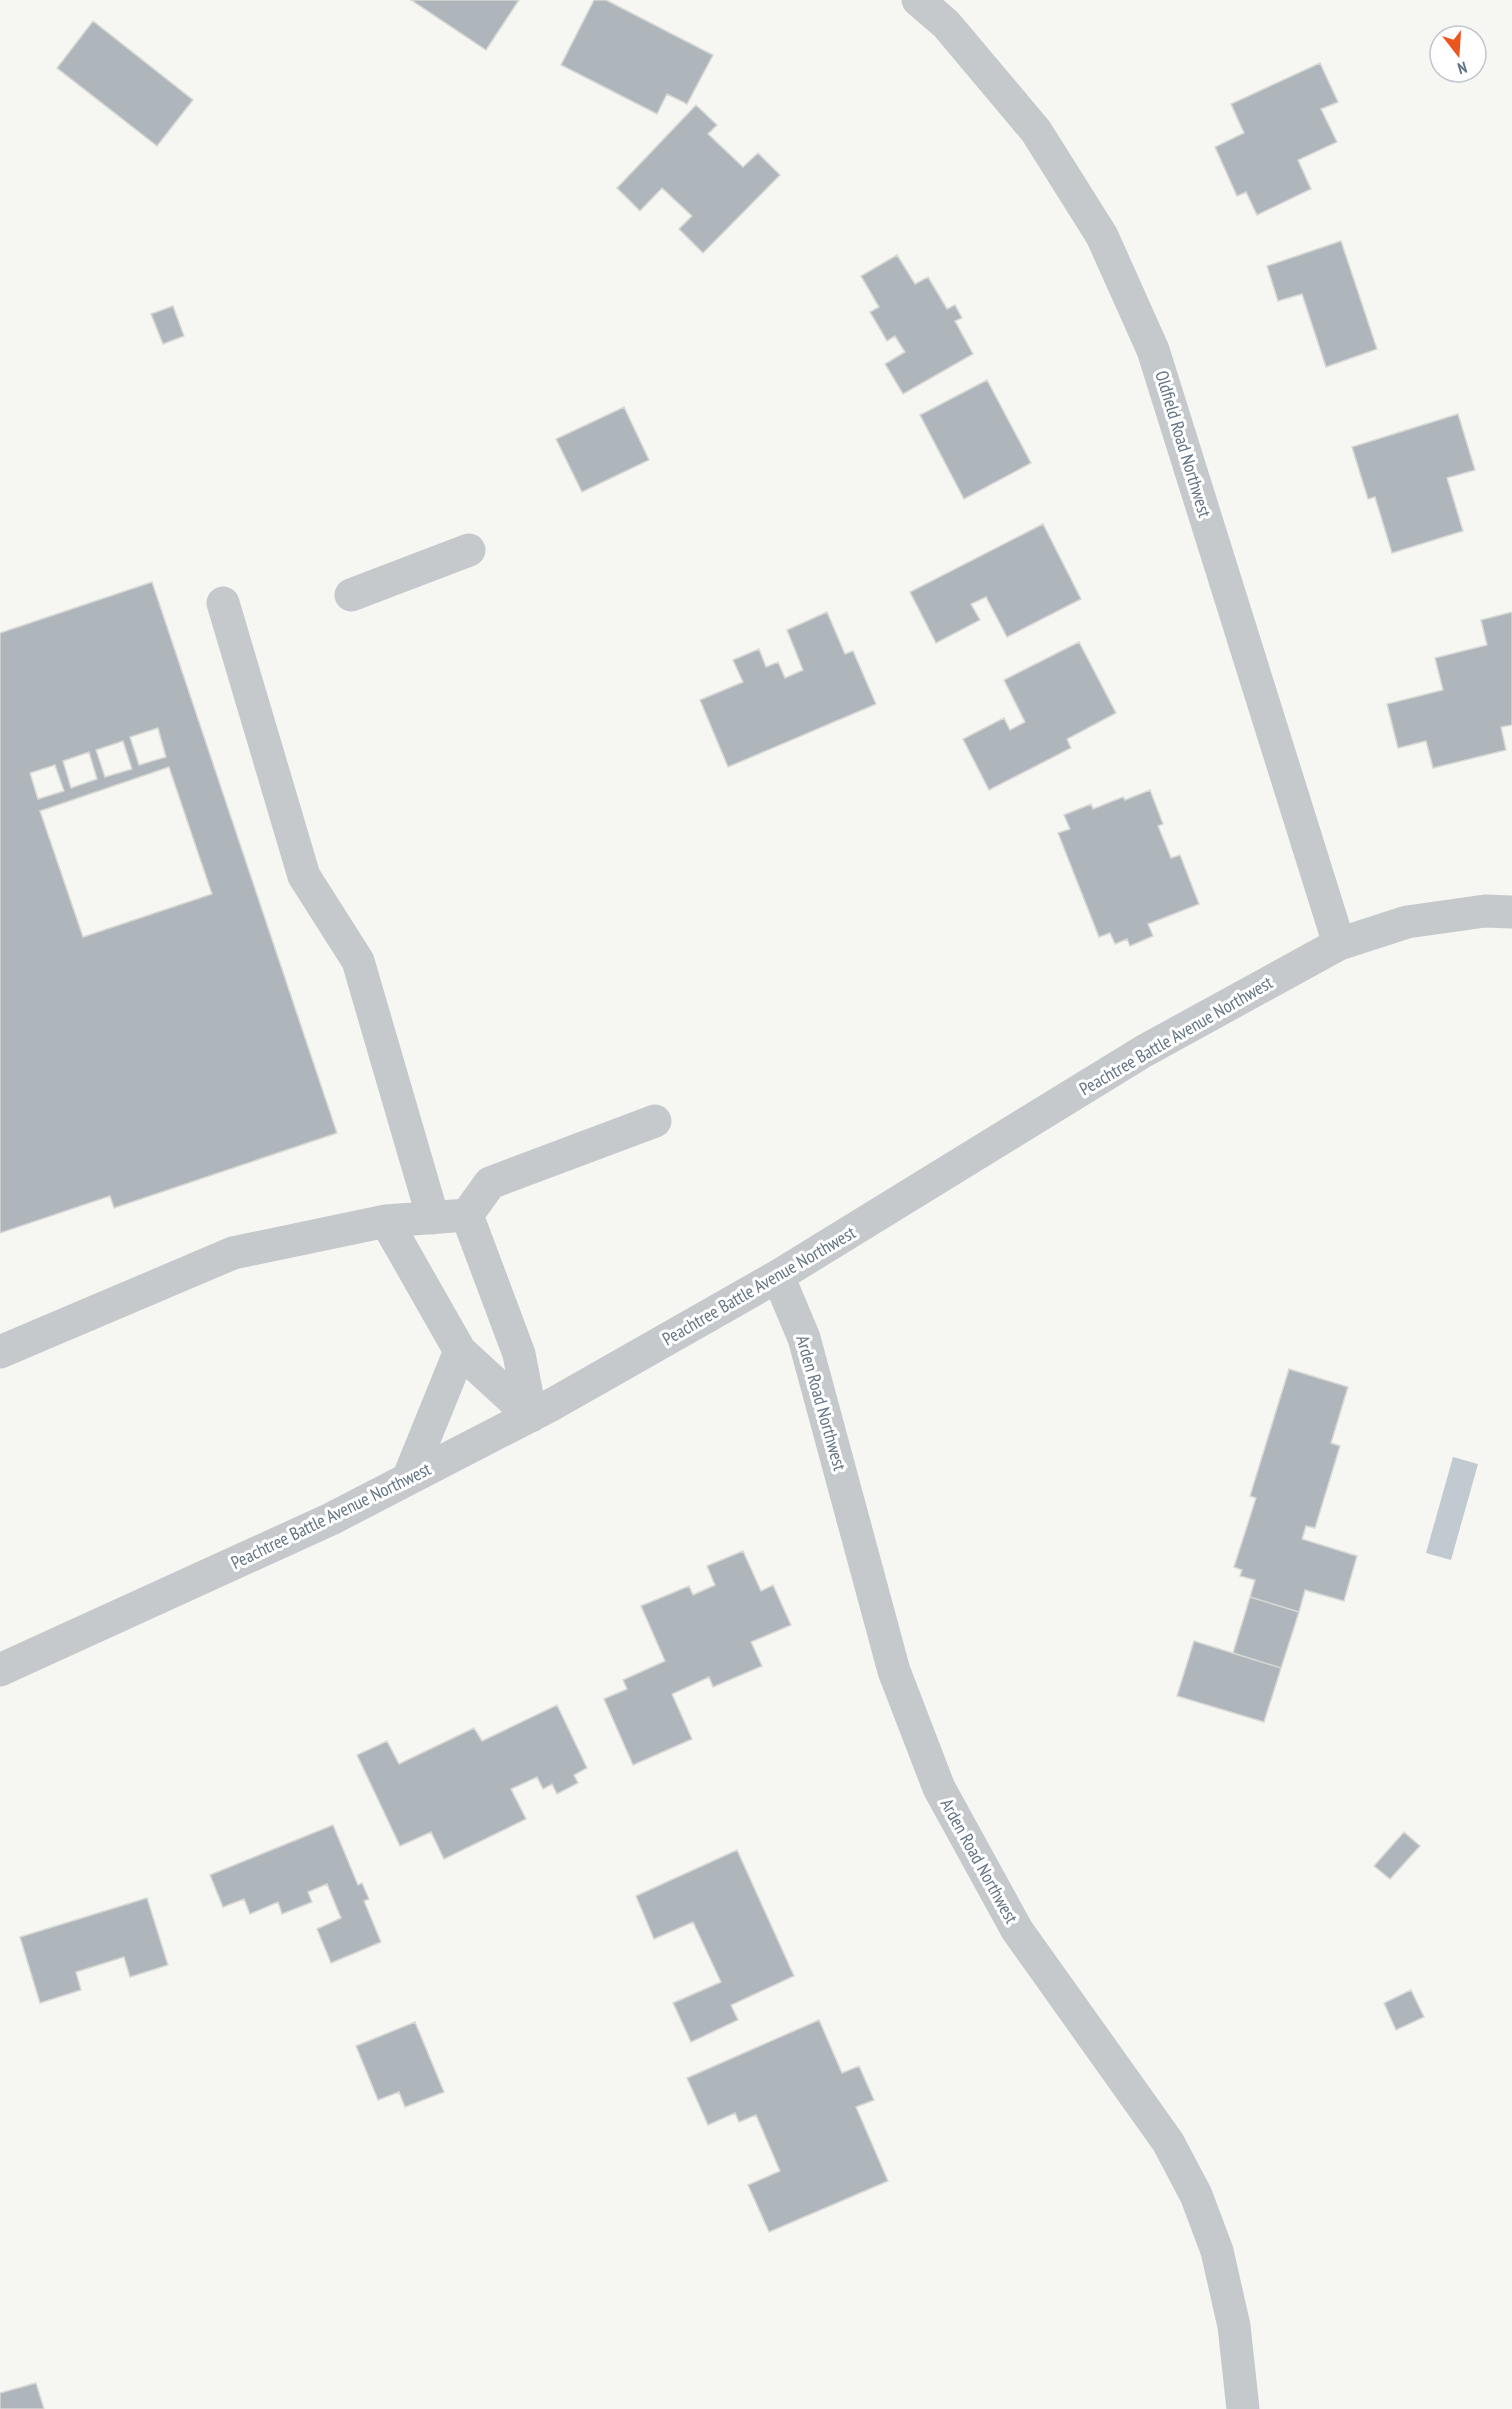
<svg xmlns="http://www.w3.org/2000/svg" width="1512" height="2409" font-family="'PT Sans Narrow',sans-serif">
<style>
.water{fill:#c0cad0}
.building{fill:#afb6bb;stroke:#d8d8d5;stroke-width:1.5;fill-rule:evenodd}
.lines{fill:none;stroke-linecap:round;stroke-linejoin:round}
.minor{stroke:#c6c9cc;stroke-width:33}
.labels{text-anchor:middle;stroke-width:6;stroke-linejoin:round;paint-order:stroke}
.street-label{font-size:18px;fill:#647585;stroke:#fff}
</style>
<rect width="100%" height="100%" fill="#f6f6f3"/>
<path class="water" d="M1453 1457 1478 1464 1451 1560 1426 1553Z"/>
<path class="building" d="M411 0H519L486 50Z
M594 0H606L713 55 687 104 667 94 657 114 561 65Z
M93 21 193 100 157 146 57 68Z
M1320 63 1338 102 1321 109 1337 142 1298 160 1311 189 1257 215 1246 192 1237 196 1215 147 1244 133 1231 104Z
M696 105 717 125 708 134 743 167 758 153 780 175 703 253 679 229 692 216 662 188 640 211 617 188Z
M1341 241 1377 349 1326 367 1302 294 1278 301 1267 266Z
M897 255 915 284 928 277 947 309 955 305 962 318 955 321 973 354 903 394 885 364 905 352 895 336 887 341 870 312 879 307 861 276Z
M173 306 184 336 163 344 151 314Z
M987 380 1031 463 964 499 920 415Z
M624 407 649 460 582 492 556 439Z
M1458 414 1475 470 1447 478 1463 531 1392 553 1375 497 1368 499 1352 447Z
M1043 524 1081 599 1007 637 986 597 971 604 980 620 936 643 910 592Z
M152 582 337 1133 114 1208 110 1196 0 1233V633ZM158 728 166 757 139 765 130 737ZM123 741 132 769 105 777 96 750ZM89 752 97 779 71 788 63 761ZM55 765 64 791 38 799 30 773ZM169 767 212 894 83 937 40 811Z
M827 612 845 654 853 651 876 704 728 767 700 700 743 682 733 660 759 649 766 667 778 662 785 678 803 670 787 630Z
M1512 612V725L1501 727 1506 750 1433 768 1426 741 1398 748 1387 704 1443 690 1435 658 1487 645 1481 620Z
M1079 642 1116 713 1067 739 1071 748 989 790 963 739 1004 718 1010 730 1025 722 1004 680Z
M1150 790 1163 824 1158 826 1171 858 1180 855 1199 904 1148 924 1153 936 1130 946 1127 939 1115 944 1110 933 1099 937 1058 833 1070 829 1064 815 1091 804 1093 809 1123 797 1125 800Z
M1289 1369 1348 1387 1331 1443 1340 1446 1315 1528 1306 1526 1302 1539 1357 1556 1344 1601 1305 1590 1299 1612 1250 1597 1255 1580 1240 1576 1242 1570 1234 1567 1256 1498 1250 1496Z
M743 1551 761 1591 773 1585 791 1625 751 1642 762 1666 713 1687 709 1677 672 1694 692 1739 633 1765 604 1699 627 1689 623 1680 665 1661 641 1606 689 1586 693 1595 715 1585 707 1566Z
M1250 1597 1299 1612 1281 1668 1233 1653Z
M1194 1641 1281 1668 1264 1722 1177 1696Z
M557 1705 587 1768 574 1775 578 1783 557 1794 552 1784 543 1789 537 1777 511 1789 526 1819 444 1859 431 1832 400 1846 357 1755 387 1741 399 1764 474 1728 482 1741Z
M333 1825 358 1885 362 1883 369 1899 364 1901 381 1942 331 1963 317 1929 341 1918 327 1884 308 1892 312 1902 282 1914 278 1902 250 1914 244 1899 223 1907 210 1875Z
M1404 1832 1420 1846 1390 1879 1374 1866Z
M737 1850 794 1976 731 2005 738 2020 691 2042 673 2003 721 1982 693 1922 654 1939 636 1896Z
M147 1898 168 1965 130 1977 124 1957 76 1972 81 1990 40 2003 20 1937Z
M1411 1990 1424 2017 1396 2030 1384 2003Z
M819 2020 842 2073 859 2066 874 2100 856 2107 888 2181 769 2232 748 2185 780 2171 756 2115 739 2122 735 2113 708 2125 687 2078Z
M415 2022 444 2092 405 2107 399 2092 378 2100 356 2046Z
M36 2383 44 2409H0V2393Z"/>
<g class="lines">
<path class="minor" d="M918 0 946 24 1036 131 1102 236 1153 350 1339 944
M351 595 469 550
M223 603 304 876 358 961 433 1218
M467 1215 519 1354 531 1416
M386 1221 460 1351 531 1416
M778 1276 804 1338 894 1671 939 1788 1017 1930 1168 2142 1196 2195 1217 2251 1234 2326 1243 2409
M0 1352 233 1253 386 1221 467 1215 490 1183 655 1121
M408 1479 460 1351
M0 1670 331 1519 553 1404 778 1276 1144 1051 1339 944 1407 922 1485 911 1512 912"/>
</g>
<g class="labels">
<g class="street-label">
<text transform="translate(1183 444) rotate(73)" y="6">Oldfield Road Northwest</text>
<text transform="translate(1176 1036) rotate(-30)" y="6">Peachtree Battle Avenue Northwest</text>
<text transform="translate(759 1286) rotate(-30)" y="6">Peachtree Battle Avenue Northwest</text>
<text transform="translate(821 1403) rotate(74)" y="6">Arden Road Northwest</text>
<text transform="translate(331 1516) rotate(-26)" y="6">Peachtree Battle Avenue Northwest</text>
<text transform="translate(979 1861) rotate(61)" y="6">Arden Road Northwest</text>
</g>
</g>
<g transform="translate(1458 54) rotate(163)"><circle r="28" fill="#ffffff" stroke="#c1c8ce" stroke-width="1.5"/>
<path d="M0-4.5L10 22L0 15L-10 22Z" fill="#eb561e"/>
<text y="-9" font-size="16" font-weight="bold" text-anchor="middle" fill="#647585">N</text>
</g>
</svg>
